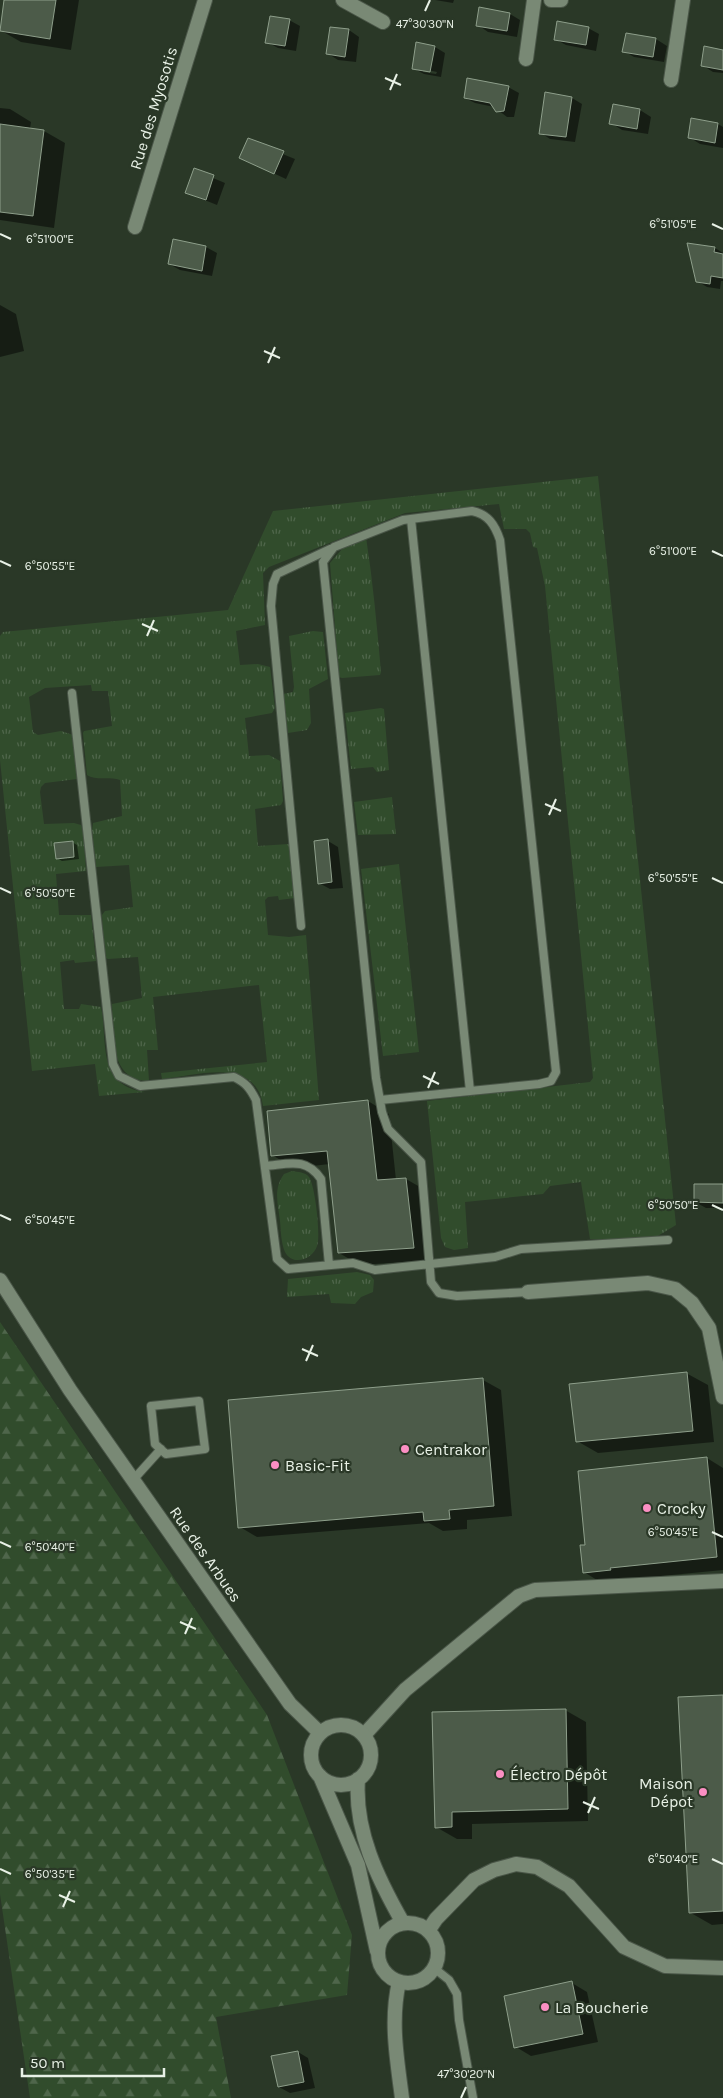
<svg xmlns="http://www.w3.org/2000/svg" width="723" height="2098" font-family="Karla,sans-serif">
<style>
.grass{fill:url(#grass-tufts)}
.forest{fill:url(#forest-firs)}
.shadow{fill:#0007;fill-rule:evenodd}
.building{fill:#4c5b49;stroke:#8e9f8b}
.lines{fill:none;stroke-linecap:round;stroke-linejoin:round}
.service-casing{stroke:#4a5648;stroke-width:10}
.minor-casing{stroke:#4a5648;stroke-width:16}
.tertiary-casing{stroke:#4a5648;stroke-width:16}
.secondary-casing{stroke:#4a5648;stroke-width:16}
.service{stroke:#798975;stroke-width:8}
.minor{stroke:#798975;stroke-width:14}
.tertiary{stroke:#798975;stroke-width:14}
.secondary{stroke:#798975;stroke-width:14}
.ticks{fill:none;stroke:#e8f1e6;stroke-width:2}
.poi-dot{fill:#fb8fc3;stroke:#2a3827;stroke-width:2}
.labels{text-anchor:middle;stroke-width:4.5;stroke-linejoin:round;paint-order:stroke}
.street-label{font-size:16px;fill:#e8f1e6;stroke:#2a3827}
.poi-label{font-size:16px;fill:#e8f1e6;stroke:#2a3827;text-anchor:start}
.ticks-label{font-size:12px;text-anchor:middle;fill:#e8f1e6;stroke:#2a3827;stroke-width:4.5;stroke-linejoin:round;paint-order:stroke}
</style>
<defs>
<pattern id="grass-tufts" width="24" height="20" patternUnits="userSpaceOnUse" patternTransform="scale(1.25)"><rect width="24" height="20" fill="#314c2c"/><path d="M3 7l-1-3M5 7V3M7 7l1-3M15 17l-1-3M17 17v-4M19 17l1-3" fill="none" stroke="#4f664b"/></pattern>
<pattern id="forest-firs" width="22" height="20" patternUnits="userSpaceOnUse" patternTransform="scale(1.25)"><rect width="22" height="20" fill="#314c2c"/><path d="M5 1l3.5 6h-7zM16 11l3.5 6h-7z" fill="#4f664b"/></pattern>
</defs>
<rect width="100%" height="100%" fill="#2a3827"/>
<path class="grass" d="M598 476 676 1225 656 1237 620 1240 590 1239 581 1182 550 1186 543 1194 465 1202 468 1248 454 1250 445 1247 441 1238 427 1101 590 1082 593 1078 545 586 537 548 533 547 530 533 526 529H504L499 504 405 513 269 567 263 573 265 625 236 631 240 665 258 664 270 667 275 708 272 713 245 718 249 756 269 755 280 761 283 801 281 805 255 809 258 846 289 844 295 898 279 900 278 896 268 897 265 900 268 935 289 937 306 935 319 1100 263 1106C256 1056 197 1075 162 1079L161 1073 267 1062 259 985 153 997 158 1050H147L149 1081C109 1081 113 1034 112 1004L142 998 138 957 108 959 104 957 102 915 105 911 133 907 129 865 96 867 92 830 93 823 122 816 120 780C109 776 96 781 87 775L83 733 84 731 112 726 108 691H92L91 685 45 688 29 697 33 732 38 735 61 731 73 735 77 779 45 783 41 787 40 792 44 824 74 823 81 825 83 829 86 871 56 874 59 915H91L96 961 75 963 74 960 60 962 64 1009H79L81 1004 101 1007C108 1042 96 1085 145 1092L99 1096 95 1064 32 1071 0 760V636L3 632 228 610 273 511Z
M366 537C373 582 377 627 381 672L380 675 342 678 339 677 330 563 343 548Z
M313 631 323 632 328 679 309 689 311 723 307 730 288 733 283 694 293 692 294 687 289 636Z
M381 708 384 709 389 770 377 772 373 767 351 769 345 713Z
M392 797 396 834 358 835 354 802Z
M399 864 419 1052 383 1056 361 869Z
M292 1171C298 1172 305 1172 309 1177 315 1185 321 1237 317 1246 313 1259 293 1267 285 1252 281 1243 281 1231 280 1221 278 1204 273 1189 284 1174Z
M357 1272 370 1275 374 1280 373 1292 361 1297 355 1304 331 1303 329 1294 287 1297 288 1279Z"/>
<path class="forest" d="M0 1322 267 1715 352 1935 347 1995 216 2017 231 2098H30L0 1894Z"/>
<path class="shadow" d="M5 0H79L71 50 21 42 0 30Z
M435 0H454L453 3Z
M510 14 520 20 517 37 488 32 478 25Z
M289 20 300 26 296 51 278 48 267 42Z
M588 28 599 34 596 51 566 45 555 39Z
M349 30 359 37 356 62 338 60 327 53Z
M627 34 656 39 667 46 664 62 634 57 624 51Z
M435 47 445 53 441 77 424 74 413 68ZM423 69 437 72 436 74 423 72Z
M723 51V73L713 72 702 65Z
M508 87 519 93 514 117H507L494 107 475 103 465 98Z
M572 98 582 104 575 142 550 139 541 133Z
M614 106 640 110 651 117 648 134 622 130 611 123Z
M0 108 10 109 31 122 30 129 44 131 65 143 54 228 0 220Z
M718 124 723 127V148L700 144 689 137Z
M248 140 295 159 286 179 251 163Z
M194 170 225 183 217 205 187 193Z
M174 240 206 247 217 253 212 276 180 270 169 264Z
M715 248 723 253V281H721L720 289 707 287 697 281Z
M0 305 16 314 24 351 0 357Z
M328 841 338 847 343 888 330 889 319 883Z
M72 842 77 845 79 859 62 861 57 858Z
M368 1101 389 1114 396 1180 406 1179 427 1191 434 1260 360 1265 339 1253 330 1164 294 1168 272 1155Z
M723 1186V1208H706L695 1202Z
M686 1373 708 1385 714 1442 598 1453 577 1441Z
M483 1380 501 1390 512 1516 467 1520V1529L443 1531 429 1523 257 1537 240 1527Z
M707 1458 723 1468V1570L631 1579 605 1585 584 1572 587 1546Z
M723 1696V1924L712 1925 691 1913Z
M565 1710 586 1722 588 1821 472 1824V1839H457L436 1827 433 1713Z
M572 1983 587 1992 598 2042 531 2056 516 2047Z
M298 2052 308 2058 315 2088 290 2093 279 2087Z"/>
<path class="building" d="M4 0H56L50 39 0 31Z
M479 7 510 13 507 31 476 26Z
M270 16 290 19 285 46 265 43Z
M557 21 589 27 586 45 554 40Z
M330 27 349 29 345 57 326 54Z
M626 33 656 38 653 57 622 52Z
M416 42 435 46 430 72 412 69Z
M704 46 723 50V70L701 66Z
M467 78 509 86 504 111 496 112 490 103 464 98Z
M545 92 572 97 566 137 539 134Z
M613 104 640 109 637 129 609 124Z
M691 118 718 123 715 143 688 138Z
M0 124 44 130 33 216 0 212Z
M248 138 284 151 274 174 239 158Z
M194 168 214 175 206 200 185 193Z
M173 239 206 246 202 271 168 264Z
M687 243 715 247 714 252 723 254V278L711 276 710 284 696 282Z
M328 839 332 882 318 884 314 841Z
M73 841 74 857 56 859 54 843Z
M368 1100 377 1180 406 1178 414 1248 338 1253 327 1151 271 1156 267 1111Z
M694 1184H723V1203L694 1202Z
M687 1372 693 1431 576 1442 569 1384Z
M483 1378 494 1506 449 1510 450 1519 424 1521 423 1512 238 1528 228 1400Z
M707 1457 717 1557 610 1568 611 1570 583 1573 580 1545H585L578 1471Z
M723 1695V1911L689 1913 678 1697Z
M566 1709 568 1809 452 1812V1827L435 1828 432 1712Z
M572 1981 583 2034 514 2048 504 1996Z
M298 2051 304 2082 278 2087 271 2056Z"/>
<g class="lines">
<g class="service-casing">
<path id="service" d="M411 519 470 1091
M72 693 113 1064 119 1076 140 1086 234 1077C246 1083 250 1088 256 1100L277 1259 288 1269 353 1263 375 1270 495 1257 521 1249 668 1240
M301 926 271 606 273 584 277 574 330 549
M380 1100 539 1084 551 1081 556 1072 500 540C495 525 488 514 472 511L403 520 334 547 323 562 376 1078 382 1112 388 1129 421 1162 431 1282 439 1293 457 1296 528 1292
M265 1166C289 1164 306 1157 321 1179L329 1265
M199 1401 205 1449 166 1454 155 1444 151 1406Z
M133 1480 161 1449
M434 1968 449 1980 457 1994 459 2020 473 2098"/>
</g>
<g class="minor-casing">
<path id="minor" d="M343 0 383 22
M551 0H561
M526 59 534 0
M671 80 683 0
M135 227 205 0
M528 1292 648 1283 675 1289 692 1303 709 1328 723 1397
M364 1735 405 1690 519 1596 535 1590 723 1581"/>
</g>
<g class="tertiary-casing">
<path id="tertiary" d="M399 1982C390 2021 397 2059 402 2098"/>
</g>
<g class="secondary-casing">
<path id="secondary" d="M0 1280 70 1390 290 1704 320 1733
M311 1755a30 30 0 1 1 60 0a30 30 0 1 1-60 0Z
M320 1776 358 1865 377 1951
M358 1779C354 1831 378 1879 403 1923
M378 1953a30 30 0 1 1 60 0a30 30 0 1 1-60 0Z
M428 1931 436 1919 474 1880 494 1870 516 1864 537 1867 569 1886 624 1947 665 1966 723 1968"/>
</g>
<use href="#service" class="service"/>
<use href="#minor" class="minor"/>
<use href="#tertiary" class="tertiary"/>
<use href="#secondary" class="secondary"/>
</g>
<path class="ticks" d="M425 11 430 0M385 78 401 85M390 90 397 74M712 224 723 229M0 234 11 239M264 351 280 358M268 363 275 347M712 551 723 556M0 561 11 566M142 624 158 631M147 636 154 620M545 804 561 811M549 815 556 799M712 878 723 883M0 888 11 893M423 1076 439 1084M428 1088 435 1072M712 1205 723 1210M0 1215 11 1220M302 1349 318 1356M306 1361 313 1345M712 1532 723 1537M0 1542 11 1547M180 1622 196 1629M185 1634 192 1618M583 1802 599 1809M588 1813 595 1797M712 1859 723 1864M0 1869 11 1874M59 1895 75 1902M63 1907 70 1891M461 2098 466 2087"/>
<g class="poi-dot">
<circle cx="405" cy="1449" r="5"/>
<circle cx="275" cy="1465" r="5"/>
<circle cx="647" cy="1508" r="5"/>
<circle cx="500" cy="1774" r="5"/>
<circle cx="703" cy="1792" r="5"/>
<circle cx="545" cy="2007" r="5"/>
</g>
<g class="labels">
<g class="street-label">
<text transform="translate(153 108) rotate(-73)" y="6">Rue des Myosotis</text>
<text transform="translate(206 1554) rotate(55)" y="6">Rue des Arbues</text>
</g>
<g class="poi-label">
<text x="415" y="1455">Centrakor</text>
<text x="285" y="1471">Basic-Fit</text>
<text x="657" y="1514">Crocky</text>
<text x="510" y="1780">Électro Dépôt</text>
<text x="693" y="1789" text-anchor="end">Maison<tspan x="693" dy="18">Dépot</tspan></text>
<text x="555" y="2013">La Boucherie</text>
</g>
</g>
<g class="ticks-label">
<text x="425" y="28">47°30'30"N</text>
<text x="673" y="228">6°51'05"E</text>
<text x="50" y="243">6°51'00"E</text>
<text x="673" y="555">6°51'00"E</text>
<text x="50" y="570">6°50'55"E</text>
<text x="673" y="882">6°50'55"E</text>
<text x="50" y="897">6°50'50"E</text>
<text x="673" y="1209">6°50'50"E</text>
<text x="50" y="1224">6°50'45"E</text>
<text x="673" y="1536">6°50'45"E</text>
<text x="50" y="1551">6°50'40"E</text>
<text x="673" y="1863">6°50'40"E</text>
<text x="50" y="1878">6°50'35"E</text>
<text x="466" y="2078">47°30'20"N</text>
</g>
<path d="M22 2068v8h142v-8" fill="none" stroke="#e8f1e6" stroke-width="2.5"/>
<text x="30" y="2068" font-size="15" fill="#e8f1e6" stroke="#2a3827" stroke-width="4" paint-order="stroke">50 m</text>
</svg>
